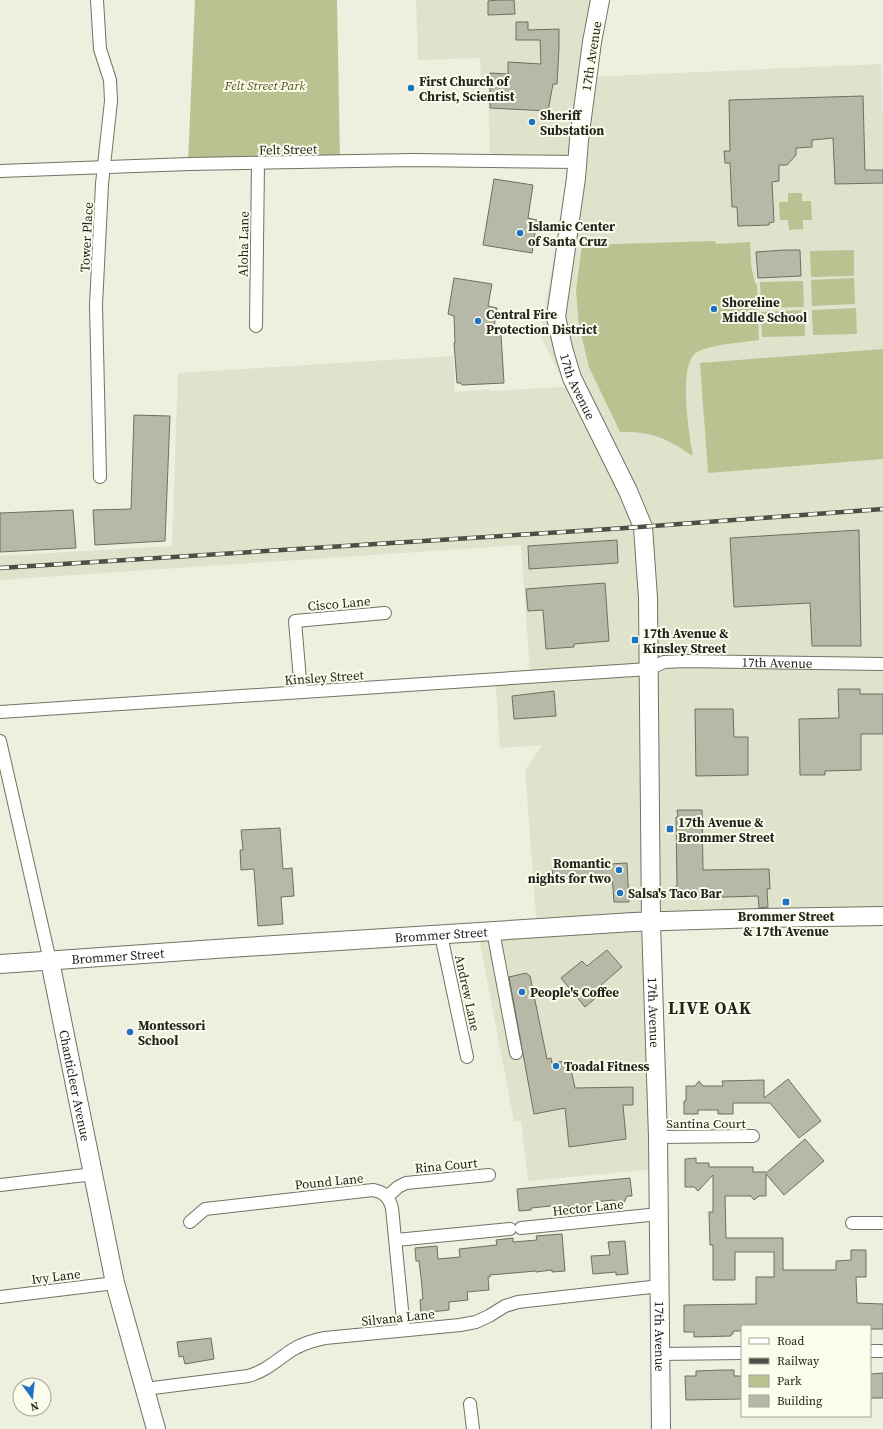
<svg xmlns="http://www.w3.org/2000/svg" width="883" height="1429" font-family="'Source Serif 4',serif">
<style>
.built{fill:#e0e2cb}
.green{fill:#bcc192}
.building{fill:#b6b8a8;stroke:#6e6f61}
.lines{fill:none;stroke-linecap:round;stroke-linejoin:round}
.street-casing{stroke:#717364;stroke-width:14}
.secondary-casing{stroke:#717364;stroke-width:20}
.street{stroke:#fff;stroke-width:12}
.secondary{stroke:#fff;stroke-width:18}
.rail-casing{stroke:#4d4e46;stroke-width:4.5}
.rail{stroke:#fbfcec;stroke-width:3;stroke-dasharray:9;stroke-linecap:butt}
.poi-dot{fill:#1f72c1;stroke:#fbfcec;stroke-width:1.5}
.labels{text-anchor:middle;stroke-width:4;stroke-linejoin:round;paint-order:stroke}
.street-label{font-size:13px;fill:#24241e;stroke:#fbfcec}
.poi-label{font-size:13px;font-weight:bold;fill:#24241e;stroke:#fbfcec;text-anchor:start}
.park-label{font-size:13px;font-style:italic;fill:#545716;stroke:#fbfcec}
.district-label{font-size:17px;font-weight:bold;letter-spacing:1px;fill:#24241e;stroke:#fbfcec}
</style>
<rect width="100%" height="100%" fill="#edefdf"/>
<path class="built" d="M416 0H600L587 77 881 64 883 117V918L651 922 656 1169 528 1181 521 1121H514L478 933 537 929 525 768 528 767 542 745 500 748 495 674 530 672 521 545 0 580V556L172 546 178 373 453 356 455 392 490 389V391L566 387 540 335 572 159H490L488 80H481L480 58 418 60Z"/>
<path class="green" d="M195 0H337L340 162 188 164Z
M788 193H802V201H811L812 220H803V229L789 230 788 220H780L779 202H788Z
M715 241 716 244 750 242 751 265 755 283 757 284 759 340C745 342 706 345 696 353 678 365 689 436 693 455H691C667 438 650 431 620 432L589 367 579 326 576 290 582 245Z
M854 250V276L811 277 810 251Z
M854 278 855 304 812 306 811 280Z
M803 281 804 307 761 308 760 282Z
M856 308 857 334 813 335 812 310Z
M804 310 805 336 762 337 761 312Z
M883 349V459L708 473 700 363Z"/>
<path class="building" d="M499 0H514L515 14 488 15V1Z
M516 22H528V30L559 29V48L557 84H553L548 111 490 108V73L508 74V62L541 64 540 40H516Z
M863 96 865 170H883V183L835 184 833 138 812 140V147L796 148V155L787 165H779V181L772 182 774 222 769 223V225L738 226 737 207H732L730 163H725L724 151H730L729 100Z
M494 179 533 185 528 218 537 220 532 253 483 245Z
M785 250H800L801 276 758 278 756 252Z
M454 278 492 284 488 306 497 308 493 334 501 335 504 383 462 385 461 383H457L454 343H455L454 316 448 314Z
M134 415 170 416 165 541 95 545 93 510 131 509Z
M73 510 76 548 0 552V513Z
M859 530 861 646H812L810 603 734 607 730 538Z
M617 540 618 563 529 569 528 546Z
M605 583 609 641 574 644V647L546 649 543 610 528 611 526 589Z
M838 689H860V694H883V734H861V770L825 771V775H800L799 719 839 718Z
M554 691 556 716 514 719 512 696Z
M695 709H733L734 737H748V775L696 776Z
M677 810H702L703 870 769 869 770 889H767L768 907 759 908 758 896 695 898V896L682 897 677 894 675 888 677 885 676 817H678Z
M280 828 283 869 292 868 294 896 281 897 283 924 258 926 254 869 241 870 240 850H243L241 830Z
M627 863 629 902H614L612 876 553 879 552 867Z
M607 950 622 967 601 985 605 990 585 1007 561 978 582 961 587 966Z
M526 973 530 976 547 1059 551 1058 552 1063 565 1061 570 1065 575 1088 633 1087V1105H623L626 1139 569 1147 565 1108 534 1114 509 977Z
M788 1079 821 1121 799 1138 770 1103H733V1114H718V1110H698V1114H684V1101H686V1086H695L699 1081 703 1086H723L722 1081 764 1080V1098Z
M805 1139 824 1161 784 1195 766 1174V1196H759L754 1200 751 1196H725L726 1238H783V1270H836V1261L851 1260V1250H866V1277H856L857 1303 883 1304V1329H870V1326H742V1331H733V1334H731V1336L694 1337V1332H684V1305L756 1304V1277H774V1252H735V1280H713V1245H710L709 1212H713V1175L698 1191 694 1187H685V1159L696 1158V1163H709V1167H753V1172H766V1173Z
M630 1178 632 1196H627L624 1203H617L614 1200 594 1202V1204L561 1207V1205L531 1208V1210L519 1211 517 1189Z
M562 1234 565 1271 552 1272V1270L536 1272V1271L490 1275V1277H488L489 1290 467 1292 468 1300 449 1302V1310L421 1313 420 1300 423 1299 421 1277 419 1261H416L415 1248 437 1246 438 1259 460 1257 459 1249 497 1245 496 1240 513 1238V1242L537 1240 536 1236Z
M625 1241 628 1274 616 1275V1272L593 1274 591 1256 610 1255 608 1242Z
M211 1338 214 1359 185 1364 183 1356 179 1357 177 1342Z
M723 1370H734V1376H742V1399L686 1400 685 1376H696V1371Z
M883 1373V1398H870V1374Z"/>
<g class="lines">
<g class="street-casing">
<g id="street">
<path d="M97 0 100 49 110 80 111 101 102 184 96 305 100 477"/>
<path d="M0 171 189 164 413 160 578 162"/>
<path d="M256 326 258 163"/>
<path d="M301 692 295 621 385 613"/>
<path id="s1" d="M0 712 649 669 664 662 685 661 883 664"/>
<path d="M0 741 50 961"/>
<path d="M493 931 516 1053"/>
<path d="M441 935 467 1057"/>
<path d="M658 1137 753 1136"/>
<path d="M0 1185 94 1174"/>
<path d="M387 1197 398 1187 406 1183 489 1175"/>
<path d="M190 1222 205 1209 373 1190C384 1192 389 1197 392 1208L404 1330"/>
<path d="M852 1223H883"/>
<path d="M521 1228 659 1214"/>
<path d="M396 1240 510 1229"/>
<path d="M0 1297 115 1283"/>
<path d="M870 1351H883"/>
<path d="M660 1354 742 1353"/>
<path d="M145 1389 248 1376C266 1371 277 1360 292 1350 302 1344 314 1340 325 1338L460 1325 476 1322 489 1316 505 1306 518 1302 660 1286"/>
<path d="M470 1404 473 1429"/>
</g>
</g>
<g class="secondary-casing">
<g id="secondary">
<path id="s2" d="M600 0 592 42 579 140 576 178 556 317 564 352 572 378 628 491 643 527 648 598 651 922 658 1137 661 1429"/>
<path id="s3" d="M50 961 115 1283 156 1429"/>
<path id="s4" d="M0 964 244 947 633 922 761 918 883 916"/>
</g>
</g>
<use href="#street" class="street"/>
<use href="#secondary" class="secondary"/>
<g class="rail-casing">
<path id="rail" d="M0 568 626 528 883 509"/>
</g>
<use href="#rail" class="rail"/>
</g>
<g class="poi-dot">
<circle cx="411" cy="88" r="4"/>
<circle cx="532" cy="122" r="4"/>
<circle cx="520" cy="233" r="4"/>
<circle cx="714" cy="309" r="4"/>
<circle cx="478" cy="321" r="4"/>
<rect x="631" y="636" width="8" height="8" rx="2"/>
<rect x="666" y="825" width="8" height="8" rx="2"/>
<circle cx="619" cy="870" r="4"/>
<circle cx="620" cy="893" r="4"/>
<rect x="782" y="898" width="8" height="8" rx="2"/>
<circle cx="522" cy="992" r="4"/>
<circle cx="130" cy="1032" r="4"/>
<circle cx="556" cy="1066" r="4"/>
</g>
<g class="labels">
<g class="street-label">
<text transform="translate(591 56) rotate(-81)" y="5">17th Avenue</text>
<text transform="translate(288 149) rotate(-1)" y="5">Felt Street</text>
<text transform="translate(86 237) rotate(-87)" y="5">Tower Place</text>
<text transform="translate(243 244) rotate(-89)" y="5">Aloha Lane</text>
<text dy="5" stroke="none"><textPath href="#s2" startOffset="393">17th Avenue</textPath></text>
<text transform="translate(339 603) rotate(-5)" y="5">Cisco Lane</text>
<text dy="5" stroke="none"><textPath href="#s1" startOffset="780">17th Avenue</textPath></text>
<text transform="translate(324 677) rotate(-4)" y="5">Kinsley Street</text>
<text dy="5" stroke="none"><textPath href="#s4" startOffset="442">Brommer Street</textPath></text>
<text dy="5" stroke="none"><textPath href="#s4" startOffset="118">Brommer Street</textPath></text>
<text transform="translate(468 993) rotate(78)" y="5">Andrew Lane</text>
<text dy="5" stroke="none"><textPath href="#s2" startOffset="1034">17th Avenue</textPath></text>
<text dy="5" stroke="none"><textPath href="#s3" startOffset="127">Chanticleer Avenue</textPath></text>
<text x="706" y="1128">Santina Court</text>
<text transform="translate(446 1165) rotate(-5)" y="5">Rina Court</text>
<text transform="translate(329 1181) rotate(-6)" y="5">Pound Lane</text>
<text transform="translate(588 1207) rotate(-6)" y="5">Hector Lane</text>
<text transform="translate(56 1276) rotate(-7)" y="5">Ivy Lane</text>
<text transform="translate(398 1317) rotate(-6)" y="5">Silvana Lane</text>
<text dy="5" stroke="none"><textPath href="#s2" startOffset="1358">17th Avenue</textPath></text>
</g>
<g class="poi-label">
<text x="419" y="86">First Church of<tspan x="419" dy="15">Christ, Scientist</tspan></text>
<text x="540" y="120">Sheriff<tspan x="540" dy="15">Substation</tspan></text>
<text x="528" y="231">Islamic Center<tspan x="528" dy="15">of Santa Cruz</tspan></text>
<text x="722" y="307">Shoreline<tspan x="722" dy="15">Middle School</tspan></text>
<text x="486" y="319">Central Fire<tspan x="486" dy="15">Protection District</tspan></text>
<text x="643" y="638">17th Avenue &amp;<tspan x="643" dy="15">Kinsley Street</tspan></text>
<text x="678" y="827">17th Avenue &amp;<tspan x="678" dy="15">Brommer Street</tspan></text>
<text x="611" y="868" text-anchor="end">Romantic<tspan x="611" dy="15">nights for two</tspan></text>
<text x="628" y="898">Salsa's Taco Bar</text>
<text x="786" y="921" text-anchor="middle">Brommer Street<tspan x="786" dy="15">&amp; 17th Avenue</tspan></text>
<text x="530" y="997">People's Coffee</text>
<text x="138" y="1030">Montessori<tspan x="138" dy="15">School</tspan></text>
<text x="564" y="1071">Toadal Fitness</text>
</g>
<g class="park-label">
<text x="265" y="90">Felt Street Park</text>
</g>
<g class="district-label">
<text x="710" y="1014">LIVE OAK</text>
</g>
</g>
<rect x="741" y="1325" width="130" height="92" fill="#fbfcec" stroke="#a5a69a"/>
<rect x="749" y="1338" width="20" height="6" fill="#ffffff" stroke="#a5a69a"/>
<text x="777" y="1345" font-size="12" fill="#24241e">Road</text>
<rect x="749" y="1358" width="20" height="6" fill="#4d4e46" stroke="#a5a69a"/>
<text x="777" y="1365" font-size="12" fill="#24241e">Railway</text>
<rect x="749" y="1375" width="20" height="12" fill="#bcc192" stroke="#a5a69a"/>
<text x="777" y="1385" font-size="12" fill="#24241e">Park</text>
<rect x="749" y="1395" width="20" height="12" fill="#b6b8a8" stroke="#a5a69a"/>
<text x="777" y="1405" font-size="12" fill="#24241e">Building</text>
<g transform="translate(32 1397) rotate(165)"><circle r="19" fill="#fbfcec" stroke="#a5a69a"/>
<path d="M0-3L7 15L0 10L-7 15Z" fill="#1f72c1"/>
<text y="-6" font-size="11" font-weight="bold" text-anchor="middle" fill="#24241e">N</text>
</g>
</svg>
